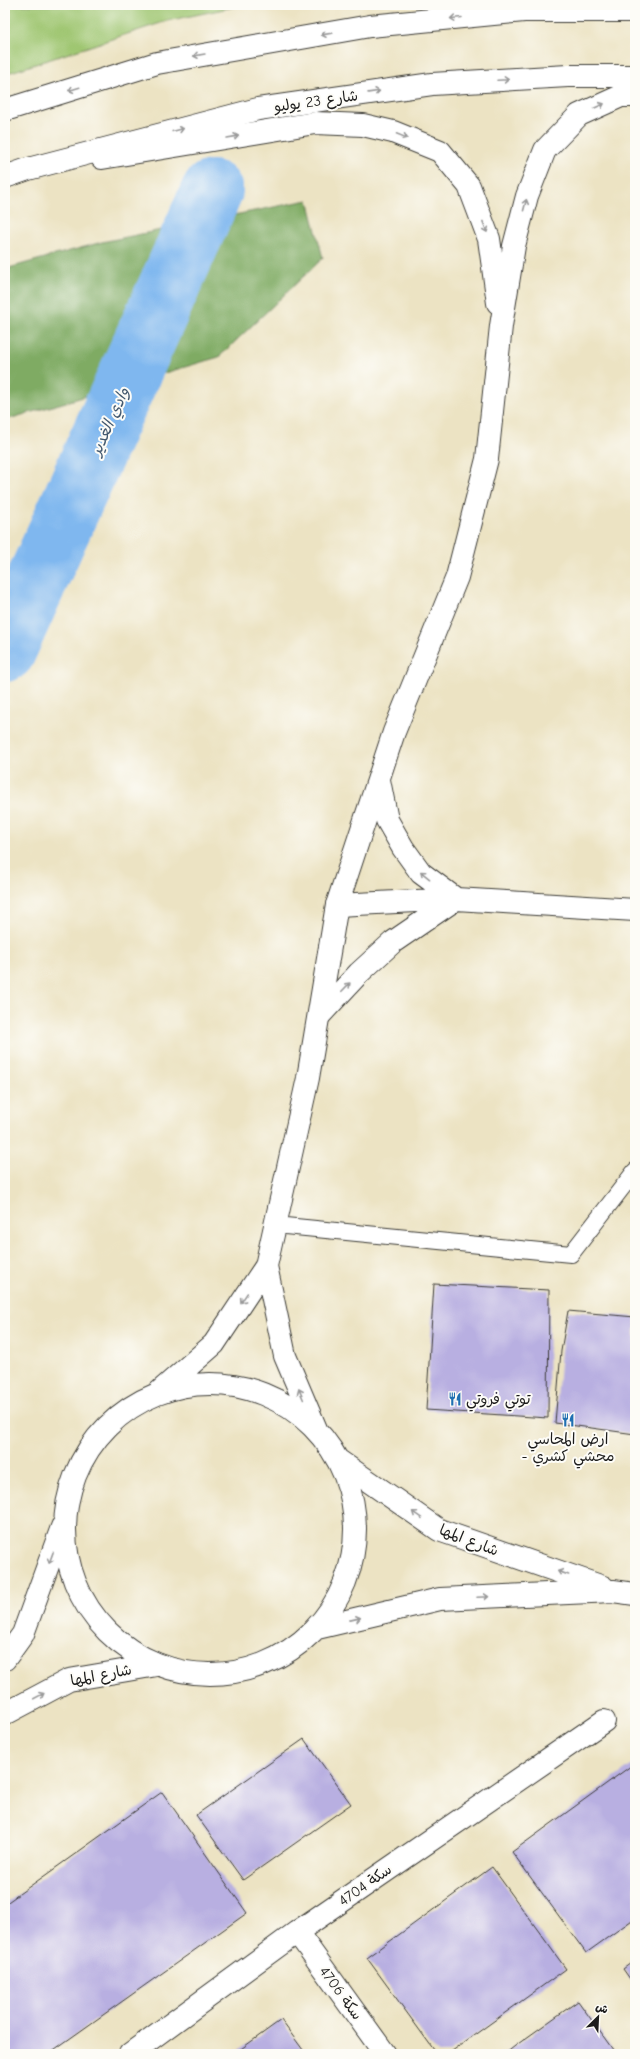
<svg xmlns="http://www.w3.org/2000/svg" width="640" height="2059" font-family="'Comic Neue','Playpen Sans Arabic',sans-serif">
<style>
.green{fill:#9fc671;stroke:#5e7146}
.forest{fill:#7fab63;stroke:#4e6440}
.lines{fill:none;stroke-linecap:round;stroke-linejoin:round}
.river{stroke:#7fb7ef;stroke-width:62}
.building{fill:#b8afe1}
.lane-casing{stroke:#3b3a35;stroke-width:18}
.street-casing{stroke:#3b3a35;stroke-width:24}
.secondary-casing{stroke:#3b3a35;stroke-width:24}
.primary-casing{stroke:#3b3a35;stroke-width:24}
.lane{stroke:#fff;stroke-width:16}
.street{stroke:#fff;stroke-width:22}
.secondary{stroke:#fff;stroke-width:22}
.primary{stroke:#fff;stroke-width:22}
.oneway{stroke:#999}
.labels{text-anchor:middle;stroke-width:4;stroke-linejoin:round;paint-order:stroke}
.street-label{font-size:15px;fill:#1c1c1c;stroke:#fdfcf7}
.poi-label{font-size:15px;fill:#1c1c1c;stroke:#fdfcf7;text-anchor:start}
.water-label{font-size:16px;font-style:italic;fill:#445a70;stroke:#fdfcf7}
</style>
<rect width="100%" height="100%" fill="#fdfcf7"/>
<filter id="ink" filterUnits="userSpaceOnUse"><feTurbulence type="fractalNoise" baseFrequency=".025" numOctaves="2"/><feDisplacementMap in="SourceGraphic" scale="8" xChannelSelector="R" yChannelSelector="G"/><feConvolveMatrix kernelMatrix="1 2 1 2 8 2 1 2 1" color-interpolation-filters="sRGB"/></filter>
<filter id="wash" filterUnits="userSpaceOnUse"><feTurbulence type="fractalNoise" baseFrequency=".012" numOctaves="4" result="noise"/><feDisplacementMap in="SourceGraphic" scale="16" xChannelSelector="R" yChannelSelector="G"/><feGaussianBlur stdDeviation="0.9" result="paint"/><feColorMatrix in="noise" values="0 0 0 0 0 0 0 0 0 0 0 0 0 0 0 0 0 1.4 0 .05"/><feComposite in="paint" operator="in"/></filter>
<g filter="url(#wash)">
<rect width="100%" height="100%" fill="#ece3c3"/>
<path class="green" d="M5 5H243L167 21 5 74Z"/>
<path class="forest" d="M308 200 323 258 219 357 5 420V269L102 242Z"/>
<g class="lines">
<path class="river" d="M5 651 212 191"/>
</g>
<g id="blocks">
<path class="building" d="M434 1284 549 1290 548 1418 426 1410Z
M568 1311 635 1317V1434L555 1423 561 1351Z
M304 1739 351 1804 243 1880 196 1815Z
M635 1763V1918L586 1953 512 1852Z
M162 1792 247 1913 48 2054H5V1904Z
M492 1867 566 1969 448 2054H437L367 1958Z
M635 1960V1986L623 1969Z
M578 2001 616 2054H505L515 2046Z
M281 2020 306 2054H234Z"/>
</g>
</g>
<g filter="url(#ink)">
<use href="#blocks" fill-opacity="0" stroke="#3b3a35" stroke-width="1"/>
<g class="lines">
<g class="lane-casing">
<path id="lane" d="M275 1225 571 1254 635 1171"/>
</g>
<g class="street-casing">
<path id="street" d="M337 905 456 899 635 910
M319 1016 359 973 393 942 456 899 421 873 403 848 387 820 379 780
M297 1932 385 2054
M130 2054 297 1932 604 1721"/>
</g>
<g class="secondary-casing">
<path id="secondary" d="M102 158 315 123 363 125 393 132 440 151 469 186 489 239 498 303
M266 1266 285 1356 316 1429
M65 1529a145 145 0 1 1 290 0a145 145 0 1 1-290 0Z
M158 1393 214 1344 266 1266 308 1078 337 905 394 732 457 577 487 459 501 326 514 246 527 196 545 150 579 115 621 96H635
M338 1460 439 1530 603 1587
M317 1628 440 1599 613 1591 635 1594
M5 1659 23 1634 62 1527
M5 1714 69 1680 157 1665"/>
</g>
<g class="primary-casing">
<path id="primary" d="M5 110 157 63 370 26 524 11H635
M5 177 28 169 258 109 432 84 568 76H635"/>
</g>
<use href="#lane" class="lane"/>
<use href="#street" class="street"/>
<use href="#secondary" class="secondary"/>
<use href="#primary" class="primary"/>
</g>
<defs><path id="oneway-shaft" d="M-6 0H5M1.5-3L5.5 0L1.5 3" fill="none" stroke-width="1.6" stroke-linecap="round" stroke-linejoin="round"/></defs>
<g class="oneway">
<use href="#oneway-shaft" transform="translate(456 18) rotate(175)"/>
<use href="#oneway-shaft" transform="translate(327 34) rotate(170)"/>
<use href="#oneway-shaft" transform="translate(199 55) rotate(170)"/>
<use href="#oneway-shaft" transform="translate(503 80) rotate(-3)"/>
<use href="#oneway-shaft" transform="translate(74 89) rotate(163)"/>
<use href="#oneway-shaft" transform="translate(374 92) rotate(-8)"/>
<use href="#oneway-shaft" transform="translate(599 106) rotate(-24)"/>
<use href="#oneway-shaft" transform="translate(178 130) rotate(-15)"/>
<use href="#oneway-shaft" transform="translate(402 136) rotate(22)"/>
<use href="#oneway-shaft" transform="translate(233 137) rotate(-10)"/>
<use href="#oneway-shaft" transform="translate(525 205) rotate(-75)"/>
<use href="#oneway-shaft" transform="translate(485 227) rotate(69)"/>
<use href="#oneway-shaft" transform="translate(425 875) rotate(-141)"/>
<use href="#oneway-shaft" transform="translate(346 987) rotate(-46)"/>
<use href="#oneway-shaft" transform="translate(244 1298) rotate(124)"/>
<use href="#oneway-shaft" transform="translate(301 1394) rotate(-113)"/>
<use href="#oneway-shaft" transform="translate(417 1515) rotate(-145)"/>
<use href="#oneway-shaft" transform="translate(51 1558) rotate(110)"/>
<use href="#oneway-shaft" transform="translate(563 1573) rotate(-161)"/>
<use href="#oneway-shaft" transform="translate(483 1597) rotate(-3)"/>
<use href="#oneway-shaft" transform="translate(355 1619) rotate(-13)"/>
<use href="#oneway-shaft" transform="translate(39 1696) rotate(-28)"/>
</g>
</g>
<defs>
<g id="restaurant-bare" transform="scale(1.08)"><path d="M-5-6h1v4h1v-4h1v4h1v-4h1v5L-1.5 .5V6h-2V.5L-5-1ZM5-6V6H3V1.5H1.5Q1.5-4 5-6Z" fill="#1f6fb2" stroke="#fdfcf7" stroke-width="2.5" paint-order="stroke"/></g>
</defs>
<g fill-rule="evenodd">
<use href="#restaurant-bare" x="455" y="1399"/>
<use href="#restaurant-bare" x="568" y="1420"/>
</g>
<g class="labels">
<g class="street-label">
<text transform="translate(316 101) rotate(-8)" y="5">شارع 23 يوليو</text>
<text transform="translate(469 1540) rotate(21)" y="5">شارع المها</text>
<text transform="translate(101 1675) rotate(-11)" y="5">شارع المها</text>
<text transform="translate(365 1885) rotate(-35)" y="5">سكة 4704</text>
<text transform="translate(341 1993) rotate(54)" y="5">4706 سكة</text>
</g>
<g class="poi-label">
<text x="466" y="1404">توتي فروتي</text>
<text x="568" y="1444" text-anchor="middle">ارض المحاسي<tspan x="568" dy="17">- محشي كشري</tspan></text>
</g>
<g class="water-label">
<text transform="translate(109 421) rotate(-66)" y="6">وادي الغدير</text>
</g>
</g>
<rect width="640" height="2059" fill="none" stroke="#fdfcf7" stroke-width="20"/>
<g transform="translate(598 2017) rotate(24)" stroke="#fdfcf7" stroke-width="3" paint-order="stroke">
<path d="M0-3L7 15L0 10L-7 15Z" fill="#1c1c1c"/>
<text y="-6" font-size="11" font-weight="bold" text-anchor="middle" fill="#1c1c1c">ش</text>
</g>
</svg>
